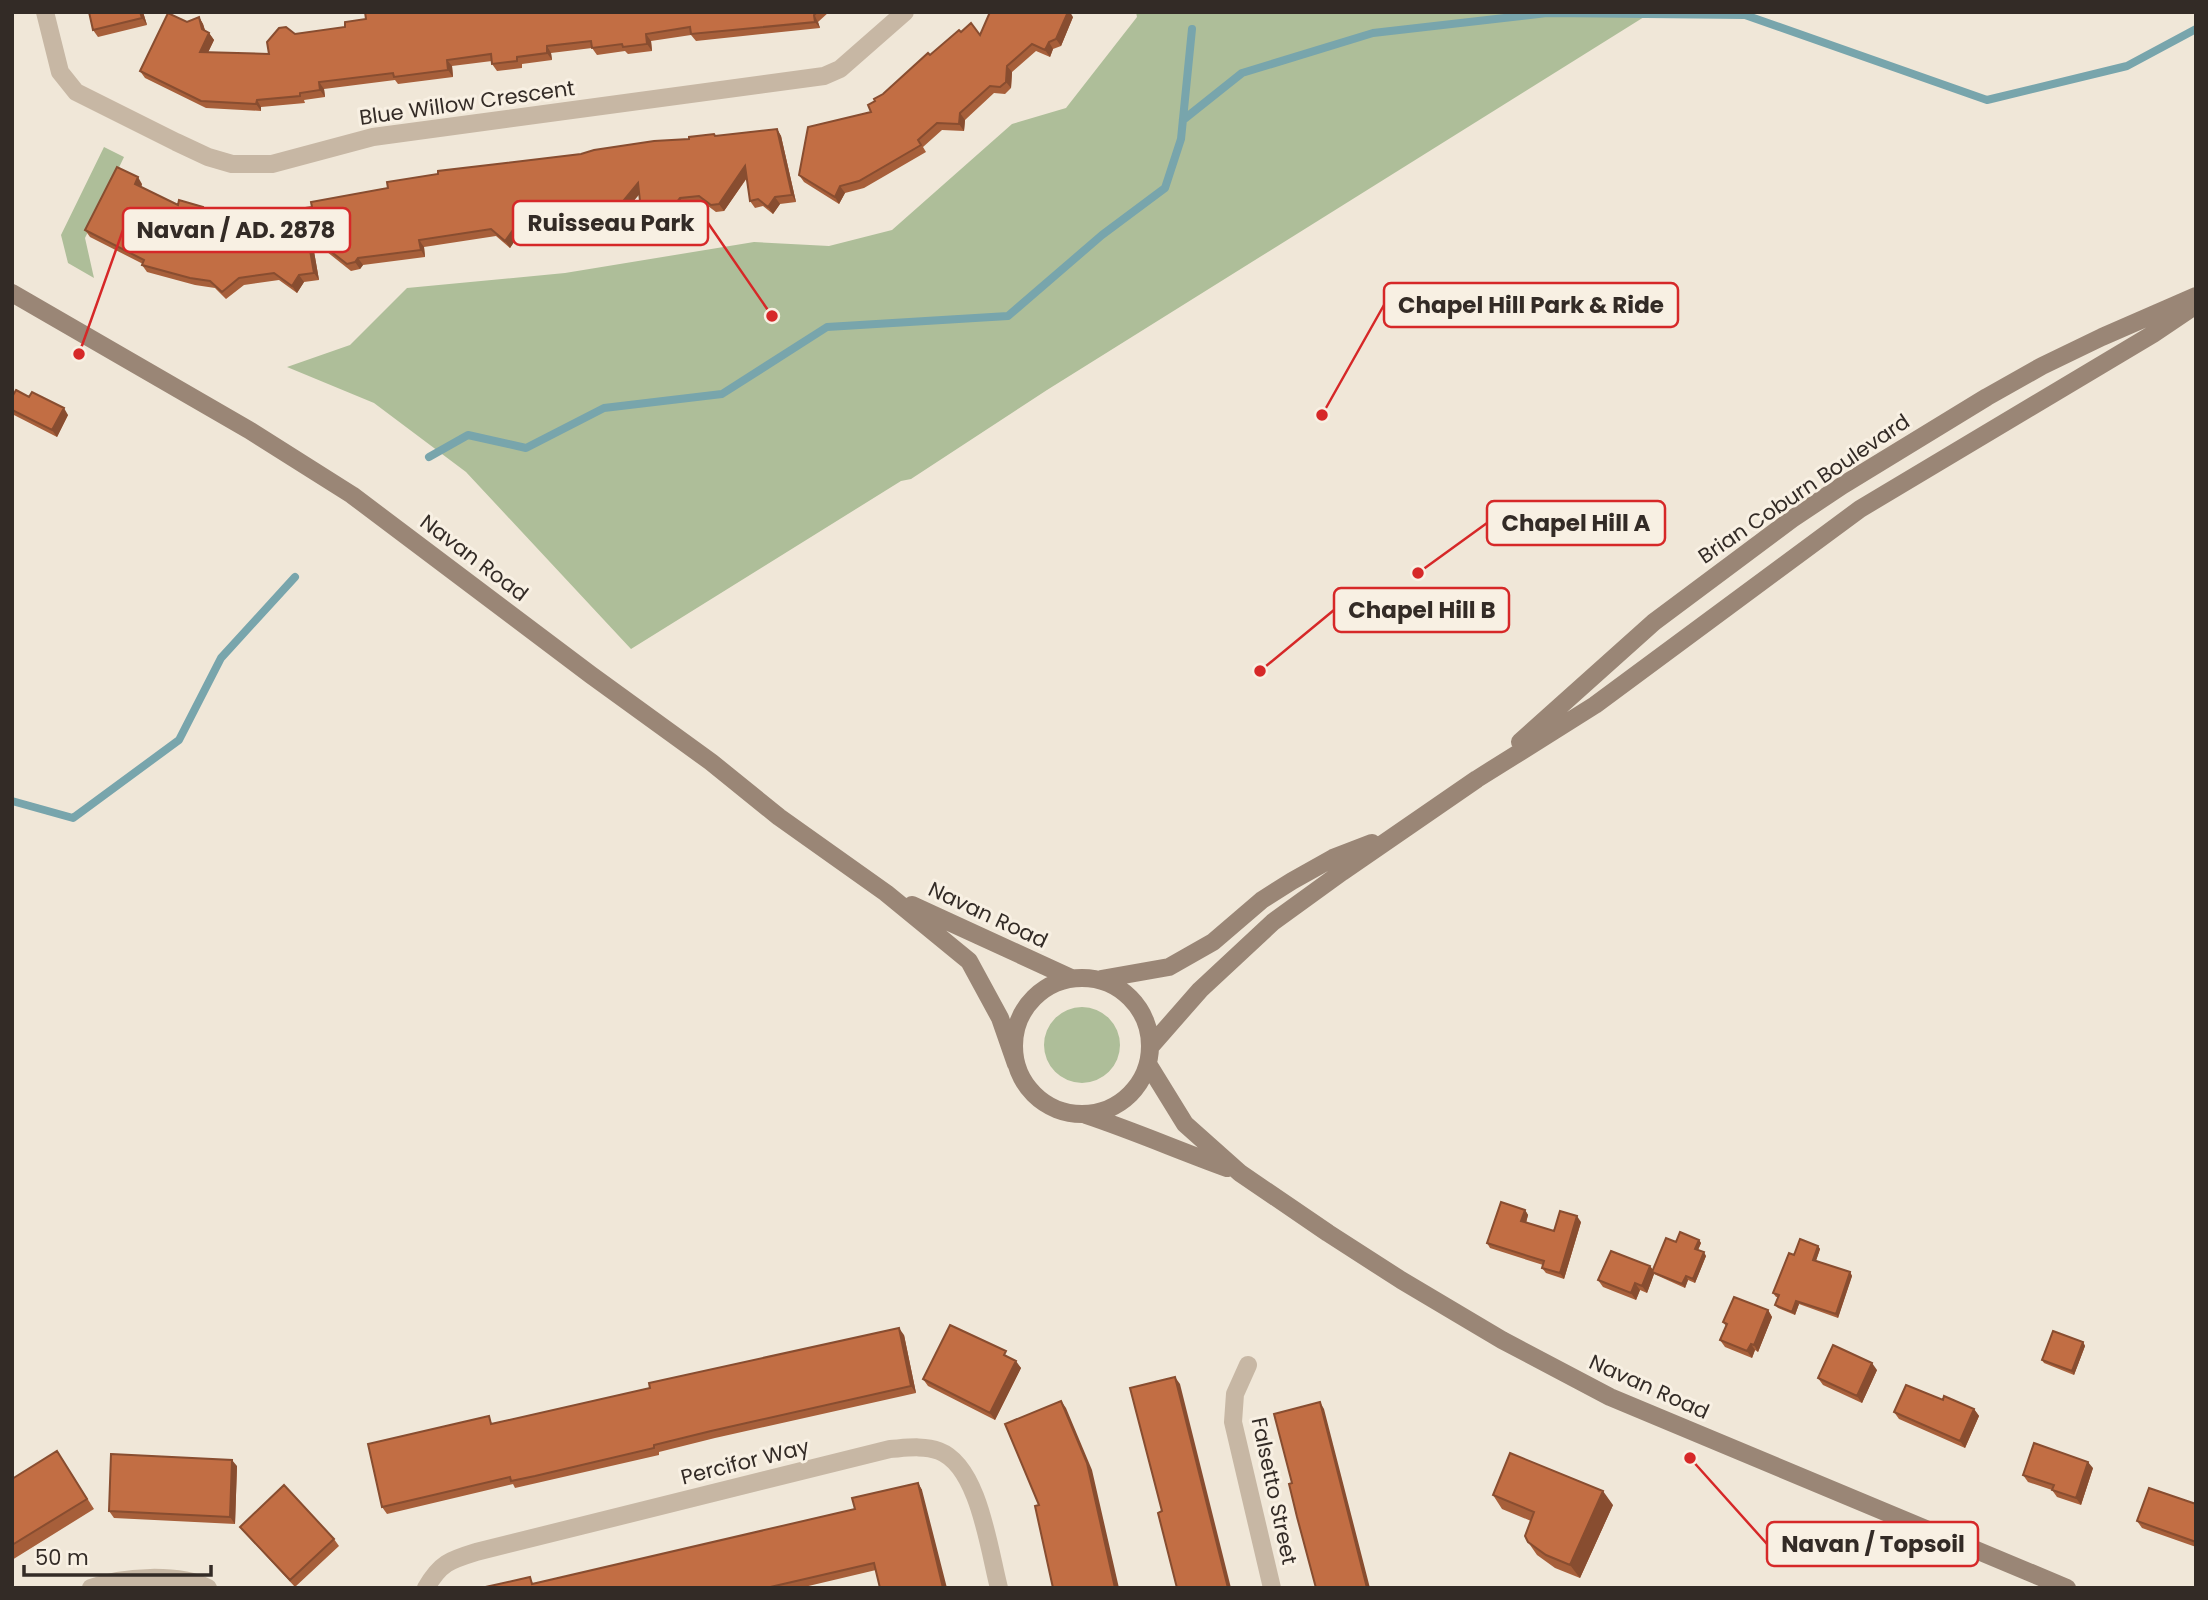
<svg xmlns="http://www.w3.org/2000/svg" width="2208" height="1600" font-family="Poppins,sans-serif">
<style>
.green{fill:#aebe99}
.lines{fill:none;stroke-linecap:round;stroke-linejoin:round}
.stream{stroke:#78a5ac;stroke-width:8}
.street{stroke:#c7b7a4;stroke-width:18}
.secondary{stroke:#9a8676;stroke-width:18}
.wall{fill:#a75f3a}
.shaded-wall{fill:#884d30}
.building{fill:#c26e44;stroke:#884d30;stroke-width:2}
.labels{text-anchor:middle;stroke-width:6;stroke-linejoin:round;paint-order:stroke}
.street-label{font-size:21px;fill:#332b26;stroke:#f8f0e3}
.leader{fill:none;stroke:#d62828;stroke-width:2.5}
.callout-dot{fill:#d62828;stroke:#f8f0e3;stroke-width:2.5}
.callout{fill:#f8f0e3;stroke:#d62828;stroke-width:2.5}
.callout-label{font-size:23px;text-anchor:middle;font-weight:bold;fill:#332b26}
</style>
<rect width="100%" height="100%" fill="#f0e7d8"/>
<path class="green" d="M1136 12H1652L1047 390 911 479 901 481 631 649 466 472 374 403 287 367 350 345 407 288 565 273 754 242 829 246 892 230 1012 124 1066 108 1137 17Z
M104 147 124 157 85 238 94 278 68 263 61 235Z
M1044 1045a38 38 0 1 1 76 0a38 38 0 1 1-76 0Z"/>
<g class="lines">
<path class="stream" d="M1183 120 1242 73 1373 33 1547 13 1745 15 1987 100 2127 66 2196 29
M429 457 468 435 526 448 604 408 722 394 827 327 1008 316 1102 235 1165 188 1181 139 1192 29
M12 801 73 818 179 740 221 658 295 577"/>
<path class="street" d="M45 12 60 72 76 92 176 142 208 157 232 164H272L373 137 824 76 840 69 905 12
M1248 1365 1235 1394 1233 1422 1272 1588
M91 1588C122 1576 179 1573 208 1588
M426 1588C440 1563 450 1560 476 1552L890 1449C905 1448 924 1445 939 1451 979 1466 989 1550 999 1588"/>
<path class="secondary" d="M12 293 249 430 352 495 591 675 711 762 779 817 886 893 969 961 1000 1018 1016 1064
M1520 742 1654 622 1792 519 1843 485 1987 397 2042 366 2102 337 2196 296
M912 905 1071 978
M1014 1046a68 68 0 1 1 136 0a68 68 0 1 1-136 0Z
M1101 979 1169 967 1213 942 1262 900 1292 881 1333 858 1372 843
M1150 1047 1200 990 1273 922 1342 872 1477 779 1595 705 1860 509 2153 334 2196 305
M1148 1064 1185 1124 1240 1173 1328 1233 1401 1280 1502 1340 1610 1397 2067 1588
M1086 1115C1134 1131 1180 1151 1227 1168"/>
</g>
<path class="wall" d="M89 12H143L147 25 98 37 93 30Z
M365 12H829L818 22 820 28 696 41 691 35 651 41 652 51 628 54 625 51 597 55 592 48 551 53 552 60 522 64V68L497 71 492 64V61L452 66 453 77 398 84 395 80 324 89 325 97 304 100 305 103 261 107V111L206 108 145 78 140 71 187 22 199 17 203 24 205 31 209 33 214 40 208 52 269 54 295 34 345 27 366 19Z
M1073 17 1061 46 1053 49 1050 57 1036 51 1012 72 1011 88 1005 94 994 93 965 120 964 131 942 130 923 147 926 152 864 188 845 193 839 204 804 182 799 175 871 112 875 101 930 55 980 35Z
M777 129 781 136 796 202 780 204 773 214 763 206 755 208 750 201 747 178 724 211 716 212 704 203 684 205 671 223 661 215 646 217 641 210 639 194 615 223 564 229 556 239 546 232 518 236 510 248 496 236 424 247 425 257 363 265 360 269 351 271 312 240 319 280 304 282 297 293 279 280 244 285 226 299 215 288 195 285 147 272 142 265 143 264 90 237 85 230 142 184 141 187 178 205 203 207 206 212 260 220 312 207 581 154 689 139 714 134 715 136Z
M12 397H29L68 415 57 437 12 414Z
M1525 1210 1528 1215 1526 1223 1554 1231 1581 1222 1564 1279 1546 1273 1542 1268 1543 1265 1490 1248 1487 1243Z
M1699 1240 1701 1243 1698 1250 1706 1256 1695 1283 1688 1280 1685 1288 1654 1274 1647 1293 1640 1290 1636 1300 1603 1287 1598 1280 1650 1266 1653 1270 1676 1242Z
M1818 1246 1820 1249 1816 1261 1850 1272 1852 1276 1838 1318 1799 1304 1795 1315 1778 1308 1775 1305 1778 1297H1776L1773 1293 1794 1255Z
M1768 1310 1772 1317 1758 1352 1755 1350 1752 1358 1725 1347 1720 1340 1726 1326 1723 1322Z
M904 1335 916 1393 715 1438 659 1452V1455L515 1488 513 1484 387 1514 382 1507 494 1423Z
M2083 1342 2085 1346 2074 1375 2044 1363 2042 1360Z
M1011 1358 1021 1368 995 1420 928 1386 923 1379Z
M1877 1370 1862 1403 1823 1385 1818 1378Z
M1943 1400 1974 1409 1979 1416 1965 1448 1899 1419 1894 1412Z
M57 1451 94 1509 12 1560V1479Z
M237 1466 235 1524 114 1518 109 1511Z
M2093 1468 2081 1505 2057 1497 2052 1490 2028 1482 2023 1475Z
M918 1483 922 1490 876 1570 800 1588H481L535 1584 855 1509Z
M1493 1495 1613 1505 1580 1578 1555 1568 1537 1555 1528 1542 1531 1521 1502 1509Z
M2196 1504V1547L2142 1528 2137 1521Z
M240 1527 334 1539 339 1546 295 1587 245 1533Z"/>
<path class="shaded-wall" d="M140 12H143L147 25 142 18Z
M1068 12H1070L1073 17 1061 46 1056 39Z
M814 15 818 22 820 28 815 22Z
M199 17 203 24 207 36 202 29Z
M209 33 214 40 205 59 200 52Z
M646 34 651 41 652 51 647 44Z
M1049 42 1053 49 1050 57 1045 50Z
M547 46 551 53 552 60 547 53Z
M447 60 452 66 453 77 448 70Z
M1007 66 1012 72 1011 88 1006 82Z
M319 82 324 89 325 97 320 90Z
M257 100 261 107V111L256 104Z
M960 113 965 120 964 131 959 124Z
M777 129 781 136 796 202 792 195Z
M745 166 750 173 724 211 719 204Z
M138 177 142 184 140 191 135 184Z
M638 183 643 190 615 223 611 216Z
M840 186 845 193 839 204 835 197Z
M775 197 780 204 773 214 768 207Z
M680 198 684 205 671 223 666 216Z
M559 223 564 229 556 239 551 232Z
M513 230 518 236 510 248 505 241Z
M307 233 312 240 319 280 314 273Z
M419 240 424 247 425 257 421 250Z
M358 258 363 265 360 269 355 262Z
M299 275 304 282 297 293 292 286Z
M64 408 68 415 57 437 52 430Z
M1525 1210 1528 1215 1525 1226 1521 1221Z
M1577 1216 1581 1222 1564 1279 1560 1273Z
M1699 1240 1701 1243 1697 1252 1695 1249Z
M1818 1246 1820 1249 1815 1263 1813 1260Z
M1704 1252 1706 1256 1695 1283 1693 1279Z
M1650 1266 1655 1273 1652 1272 1654 1274 1647 1293 1642 1286Z
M1850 1272 1852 1276 1838 1318 1836 1314Z
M1686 1276 1688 1280 1685 1288 1682 1284Z
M1635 1283 1640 1290 1636 1300 1631 1293Z
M1796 1301 1799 1304 1795 1315 1792 1312Z
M1768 1310 1772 1317 1758 1352 1754 1345Z
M899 1328 904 1335 916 1393 911 1386Z
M2083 1342 2085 1346 2074 1375 2072 1371Z
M1751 1344 1755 1350 1752 1358 1747 1351Z
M1016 1361 1021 1368 995 1420 990 1413Z
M1872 1363 1877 1370 1862 1403 1857 1396Z
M1175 1377 1180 1384 1231 1588H1228Z
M1061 1401 1066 1408 1092 1470 1119 1588H1115Z
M1320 1402 1324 1409 1370 1588H1367Z
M1974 1409 1979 1416 1965 1448 1960 1441Z
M232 1460 237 1466 235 1524 230 1517Z
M2088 1462 2093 1468 2081 1505 2076 1498Z
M918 1483 922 1490 947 1588H943Z
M1603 1491 1613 1505 1580 1578 1570 1565Z"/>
<path class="building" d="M89 12H140L142 18 93 30Z
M365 12H817L814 15 815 22 691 34 690 27 646 34 647 44 623 47 622 44 592 48 591 41 547 46V53L517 57V61L492 64 491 54 447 60 448 70 394 77 393 73 319 82 320 90 300 93V96L257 100 256 104 201 101 140 71 168 13 187 22 199 17 202 29 209 33 200 52 269 54 267 42 279 28 286 27 295 34 345 27V22L366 19Z
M990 12H1068L1056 39 1049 42 1045 50 1032 44 1007 66 1006 82 1000 87 990 86 960 113 959 124 937 123 918 140 921 145 859 181 840 186 835 197 799 175 808 127 871 112 868 105 875 101 874 99 883 94 928 53 930 55 959 30 961 32 971 23 980 35Z
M777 129 792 195 775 197 768 207 758 199 750 201 745 166 719 204 711 205 699 196 680 198 666 216 656 208 641 210 638 183 611 216 559 223 551 232 541 226 513 230 505 241 491 229 419 240 421 250 358 258 355 262 347 264 307 233 314 273 299 275 292 286 274 273 239 278 222 292 210 281 190 278 142 265 144 260 85 230 117 167 138 177 135 184 178 205 179 200 203 207 202 212 260 220 263 216 271 215 272 213 312 207 311 202 388 188 387 182 438 174V171L581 154 594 150 654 141 689 139V137L714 134 715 136Z
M16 390 29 397 32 392 64 408 52 430 12 410V397Z
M1501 1202 1525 1210 1521 1221 1554 1231 1560 1211 1577 1216 1560 1273 1542 1268 1544 1261 1487 1243Z
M1680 1232 1699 1240 1695 1249 1704 1252 1693 1279 1686 1276 1682 1284 1652 1272 1666 1238 1676 1242Z
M1800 1239 1818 1246 1813 1260 1850 1272 1836 1314 1796 1301 1792 1312 1775 1305 1779 1295 1773 1293 1789 1253 1794 1255Z
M1611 1251 1650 1266 1642 1286 1635 1283 1631 1293 1598 1280Z
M1734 1297 1768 1310 1754 1345 1751 1344 1747 1351 1720 1340 1727 1324 1723 1322Z
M950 1325 1006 1351 1004 1355 1016 1361 990 1413 923 1379Z
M899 1328 911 1386 711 1431 654 1445V1448L535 1476 511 1481 510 1477 382 1507 368 1444 489 1416 491 1424 650 1388 649 1383Z
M2053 1331 2083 1342 2072 1371 2042 1360Z
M1833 1345 1872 1363 1857 1396 1818 1378Z
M1175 1377 1228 1588H1177L1158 1513 1162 1511 1130 1388Z
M1906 1385 1943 1400 1944 1396 1974 1409 1960 1441 1894 1412Z
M1061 1401 1087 1463 1115 1588H1053L1035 1506 1039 1505 1005 1424Z
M1320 1402 1367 1588H1316L1297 1517 1289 1484 1292 1483 1274 1414Z
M2034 1443 2088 1462 2076 1498 2052 1490 2054 1485 2023 1475Z
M57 1451 87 1499 12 1545V1479Z
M1510 1453 1603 1491 1570 1565 1546 1555 1528 1542 1525 1536 1534 1512 1493 1495Z
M111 1454 232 1460 230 1517 109 1511Z
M918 1483 943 1588H880L874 1563 766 1588H481L530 1577 532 1584 855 1509 852 1498Z
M284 1485 334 1539 290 1580 240 1527Z
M2149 1488 2196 1504V1542L2137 1521Z"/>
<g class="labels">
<g class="street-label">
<text transform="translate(467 103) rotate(-8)" y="7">Blue Willow Crescent</text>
<text transform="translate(1804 489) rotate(-34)" y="7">Brian Coburn Boulevard</text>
<text transform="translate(474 558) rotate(37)" y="7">Navan Road</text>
<text transform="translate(988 915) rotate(25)" y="7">Navan Road</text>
<text transform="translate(1649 1387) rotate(24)" y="7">Navan Road</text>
<text transform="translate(745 1462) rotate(-14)" y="7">Percifor Way</text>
<text transform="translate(1274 1491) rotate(78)" y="7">Falsetto Street</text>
</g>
</g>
<path class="leader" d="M772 316L708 223M79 354L123 230M1322 415L1384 305M1418 573L1487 523M1260 671L1334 610M1690 1458L1767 1544"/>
<g class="callout-dot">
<circle cx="772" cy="316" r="7"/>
<circle cx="79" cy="354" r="7"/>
<circle cx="1322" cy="415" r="7"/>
<circle cx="1418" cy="573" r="7"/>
<circle cx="1260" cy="671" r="7"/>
<circle cx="1690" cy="1458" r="7"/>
</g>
<g class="callout">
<rect x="513" y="201" width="195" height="44" rx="7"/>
<rect x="123" y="208" width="227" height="44" rx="7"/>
<rect x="1384" y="283" width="294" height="44" rx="7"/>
<rect x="1487" y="501" width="178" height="44" rx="7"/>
<rect x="1334" y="588" width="175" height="44" rx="7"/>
<rect x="1767" y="1522" width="211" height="44" rx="7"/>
</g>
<g class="callout-label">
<text x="611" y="231">Ruisseau Park</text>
<text x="236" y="238">Navan / AD. 2878</text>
<text x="1531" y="313">Chapel Hill Park &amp; Ride</text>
<text x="1576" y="531">Chapel Hill A</text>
<text x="1422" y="618">Chapel Hill B</text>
<text x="1873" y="1552">Navan / Topsoil</text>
</g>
<rect width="2208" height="1600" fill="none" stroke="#332b26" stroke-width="28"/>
<path d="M24 1565v10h187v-10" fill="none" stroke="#332b26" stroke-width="3.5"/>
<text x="35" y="1565" font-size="21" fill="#332b26" stroke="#f8f0e3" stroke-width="5" paint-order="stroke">50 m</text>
</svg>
